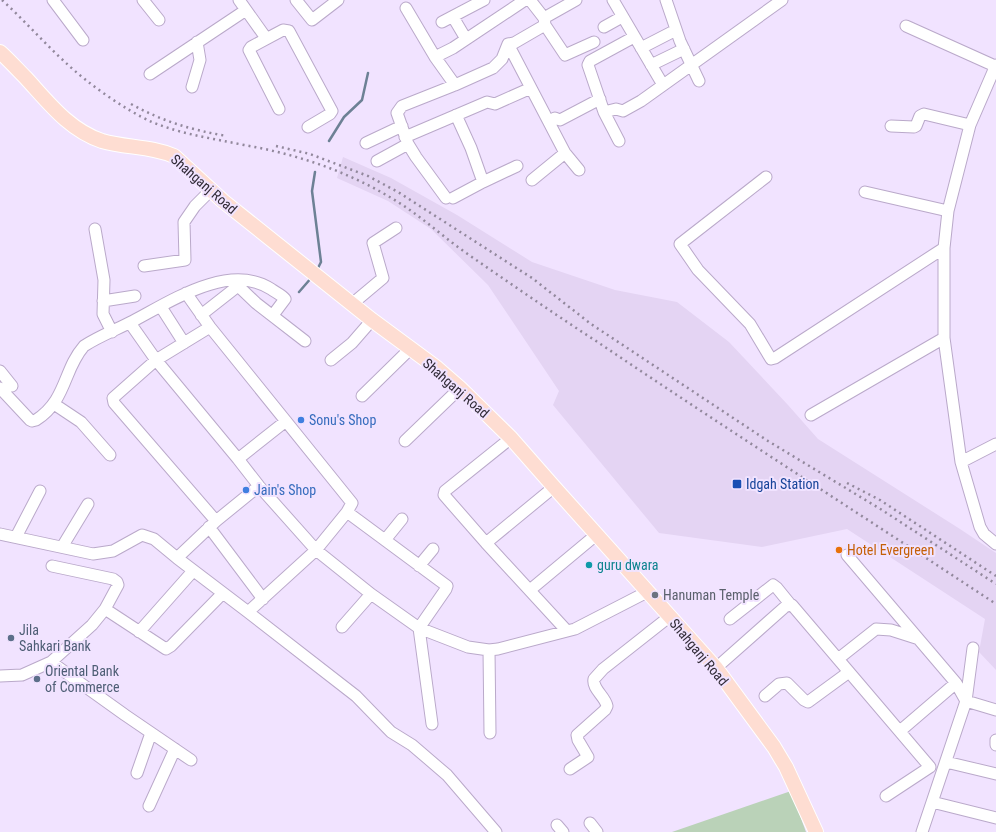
<svg xmlns="http://www.w3.org/2000/svg" width="996" height="832" font-family="'Roboto Condensed',sans-serif">
<style>
.built{fill:#e4d4f3}
.green{fill:#bad2b8}
.lines{fill:none;stroke-linecap:round;stroke-linejoin:round}
.stream{stroke:#6d8195;stroke-width:2.5}
.minor-casing{stroke:#baa9ca;stroke-width:13}
.major-casing{stroke:#fff;stroke-width:16}
.minor{stroke:#fff;stroke-width:11}
.major{stroke:#feddd2;stroke-width:14}
.rail{stroke:#92889c;stroke-width:2.5;stroke-dasharray:2 4;stroke-linecap:butt}
.shop-dot{fill:#3f7fe0;stroke:#f1e3ff;stroke-width:1.5}
.transit-dot{fill:#1a4fb4;stroke:#f1e3ff;stroke-width:1.5}
.food-dot{fill:#e8710a;stroke:#f1e3ff;stroke-width:1.5}
.culture-dot{fill:#0f9aa8;stroke:#f1e3ff;stroke-width:1.5}
.worship-dot{fill:#6b7280;stroke:#f1e3ff;stroke-width:1.5}
.service-dot{fill:#5c6f8a;stroke:#f1e3ff;stroke-width:1.5}
.labels{text-anchor:middle;stroke-width:4;stroke-linejoin:round;paint-order:stroke}
.street-label{font-size:14px;fill:#312b37;stroke:#f1e3ff}
.shop-label{font-size:14px;fill:#366cbe;stroke:#f1e3ff;text-anchor:start}
.transit-label{font-size:14px;fill:#164399;stroke:#f1e3ff;text-anchor:start}
.food-label{font-size:14px;fill:#c56008;stroke:#f1e3ff;text-anchor:start}
.culture-label{font-size:14px;fill:#0d838f;stroke:#f1e3ff;text-anchor:start}
.worship-label{font-size:14px;fill:#5b616d;stroke:#f1e3ff;text-anchor:start}
.service-label{font-size:14px;fill:#4e5e75;stroke:#f1e3ff;text-anchor:start}
</style>
<rect width="100%" height="100%" fill="#f1e3ff"/>
<path class="built" d="M343 157 391 178 457 215 532 262 615 290 677 302 729 342 788 405 818 439 960 529 996 553V670L979 652 985 619 847 529 762 547 659 533 553 405 559 391 488 285 431 229 388 201 337 178Z"/>
<path class="green" d="M791 791 806 832H672Z"/>
<g class="lines">
<path class="stream" d="M329 141 344 117 362 100 368 73
M315 172 312 191 321 262 317 270
M299 292 312 277"/>
<g class="minor-casing">
<path id="minor" d="M53 0 83 40
M143 0 159 20
M239 0 266 38
M296 0 312 20 338 0
M613 0 663 85
M666 0 680 41 699 81
M406 8 435 57 455 85
M453 17 466 39
M544 18 576 0
M442 22 484 0
M545 25 565 55 594 42
M906 26 995 66
M604 27 622 17
M508 44 565 153 579 170
M641 48 676 30
M435 57 453 48 525 0
M651 65 684 49
M996 65 970 125 948 211 944 248V338L961 462 980 527 984 534 996 544
M150 74 246 10
M192 87 200 60 197 42
M279 109 249 50 251 47 283 30 289 31 332 111 330 114 308 127
M604 112 616 109 623 111 641 101 782 0
M456 115 471 148 483 182
M549 121 555 118 560 120 600 99
M891 126 914 127 916 126 920 116 924 114 970 125
M405 137 487 102 495 104 531 88
M619 141 604 112 588 65 590 61 634 37
M366 143 402 126
M377 161 408 144
M766 177 680 244 698 270 750 324 771 359 775 358 944 248
M532 180 565 153
M865 192 948 211
M446 198 416 157 408 144 397 113 402 106 455 85 493 68 502 59 508 44 514 43 545 25 544 18 530 0
M453 198 483 182 517 166
M95 229 104 280 103 314 112 332
M144 266 185 260 184 222 195 206 211 190
M232 280 256 303 305 341
M186 293 210 327 352 503 347 512 316 550 248 612
M103 301 135 296
M352 304 383 278 373 243 396 228
M161 307 184 343
M201 315 238 286
M130 323 156 360 238 459 259 486 316 550 371 594 419 628 468 647 489 650 498 649 575 629 647 592
M210 327 156 360 113 398 114 403 216 521
M331 360 352 343 372 320
M0 371 12 386
M0 388 30 420 32 421 36 420C67 400 63 370 84 346 99 336 118 329 133 321 171 301 229 262 271 289 275 292 282 295 285 299L273 315
M362 396 410 349
M54 404 81 422 110 455
M811 415 944 338
M511 438 445 491 444 495 486 543 567 631
M405 441 460 388
M238 459 286 421
M961 462 996 444
M347 512 447 586 446 589 419 628 432 724
M209 527 263 599
M0 534 93 554 113 551 142 535 154 539 177 558 248 612 356 696 391 732 412 745 447 775 496 832
M16 537 40 491
M385 540 402 519
M486 543 554 487
M62 547 88 504
M847 555 956 683 966 701 996 710
M177 558 216 521 259 486
M419 566 433 549
M530 590 596 535
M105 609 166 649 171 646 223 593
M730 619 773 585 777 588 790 604
M342 627 371 594
M139 632 193 571
M489 650 490 733
M838 659 876 629 891 630 916 638
M51 662 125 715 191 760
M716 668 786 606 792 605 930 767 886 796
M0 676 22 675 51 662 92 625 105 609 118 585 117 582 113 579 52 566
M765 696 779 684 787 683 804 700 808 702 849 672
M900 731 956 683
M996 740V745
M946 762 996 774
M570 769 588 757 578 740 577 735 605 710 607 706C605 696 592 689 594 679L603 669 669 617
M137 773 151 733
M932 802 996 818
M149 806 175 749
M590 823 597 832
M557 825 563 832
M922 832 966 701 973 648"/>
</g>
<g class="major-casing">
<path id="major" d="M0 52C9 60 17 69 26 78 48 102 69 130 102 141 126 148 151 146 174 156L223 201 372 320 437 368 460 388 511 438 554 487 716 668 774 747 786 767 816 832"/>
</g>
<use href="#minor" class="minor"/>
<use href="#major" class="major"/>
<path class="rail" d="M2 0C24 20 43 42 65 62 87 83 125 110 152 122 184 135 211 138 244 145 296 154 347 171 393 199 420 215 443 237 469 255 511 284 553 313 596 341 728 430 863 516 996 604
M131 104C162 121 191 130 227 136
M276 146 310 154 368 176 398 192 532 278 591 324 768 441 882 510 996 584
M847 483 880 500 996 576"/>
</g>
<g class="shop-dot">
<circle cx="301" cy="420" r="4"/>
<circle cx="246" cy="490" r="4"/>
</g>
<rect class="transit-dot" x="732" y="479" width="10" height="10" rx="2"/>
<circle class="food-dot" cx="839" cy="550" r="4"/>
<circle class="culture-dot" cx="589" cy="565" r="4"/>
<circle class="worship-dot" cx="655" cy="595" r="4"/>
<g class="service-dot">
<circle cx="11" cy="638" r="4"/>
<circle cx="37" cy="679" r="4"/>
</g>
<g class="labels">
<g class="street-label">
<text transform="translate(204 184) rotate(41)" y="5">Shahganj Road</text>
<text transform="translate(456 388) rotate(41)" y="5">Shahganj Road</text>
<text transform="translate(699 652) rotate(50)" y="5">Shahganj Road</text>
</g>
<g class="shop-label">
<text x="309" y="425">Sonu's Shop</text>
<text x="254" y="495">Jain's Shop</text>
</g>
<g class="transit-label">
<text x="746" y="489">Idgah Station</text>
</g>
<g class="food-label">
<text x="847" y="555">Hotel Evergreen</text>
</g>
<g class="culture-label">
<text x="597" y="570">guru dwara</text>
</g>
<g class="worship-label">
<text x="663" y="600">Hanuman Temple</text>
</g>
<g class="service-label">
<text x="19" y="635">Jila<tspan x="19" dy="16">Sahkari Bank</tspan></text>
<text x="45" y="676">Oriental Bank<tspan x="45" dy="16">of Commerce</tspan></text>
</g>
</g>
</svg>
